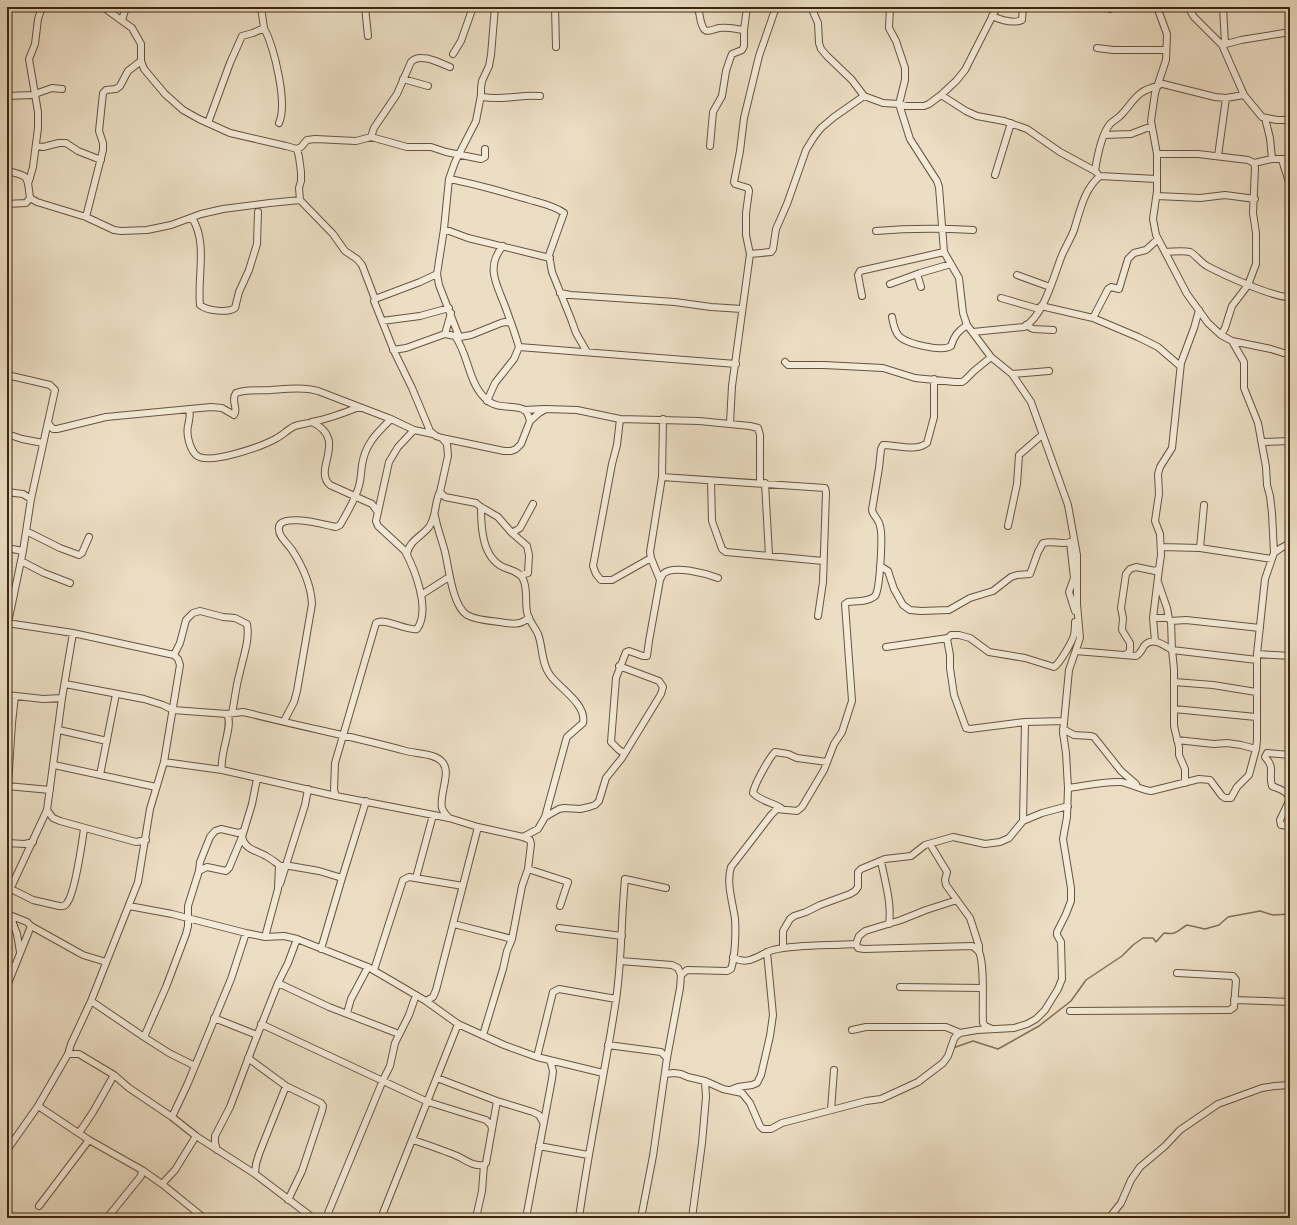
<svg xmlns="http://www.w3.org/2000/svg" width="1297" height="1225" font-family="Vollkorn,serif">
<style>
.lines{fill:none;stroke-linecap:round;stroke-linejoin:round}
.stream{stroke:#826e56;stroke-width:1.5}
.minor-casing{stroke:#68533c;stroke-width:8}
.minor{stroke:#f3ead9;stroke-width:6}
</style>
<rect width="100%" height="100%" fill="#ecdec4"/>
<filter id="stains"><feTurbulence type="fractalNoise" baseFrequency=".005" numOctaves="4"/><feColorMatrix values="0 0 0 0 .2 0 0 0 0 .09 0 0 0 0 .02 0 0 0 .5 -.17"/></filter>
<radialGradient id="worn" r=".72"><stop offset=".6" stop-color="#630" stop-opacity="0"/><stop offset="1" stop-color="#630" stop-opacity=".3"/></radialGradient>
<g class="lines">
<path class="stream" d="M953 1048 973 1041 998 1049 1039 1026 1071 1001 1086 980 1122 956 1133 945 1143 938H1153L1156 942 1164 933C1177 935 1177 931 1187 925L1205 929 1219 925 1228 917 1260 911 1273 915 1290 914"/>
<g class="minor-casing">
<path id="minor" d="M103 7 132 28 141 44V61L144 69 165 94 183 110 199 119 230 133 286 146 297 149 299 157 301 172V181L299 188 300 200 333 234 345 251 357 259 362 265 375 299 374 301 394 351 412 388 430 431 436 436 442 438 447 444 448 456 440 492 445 497 476 503 481 507 498 517 512 533 527 546 529 555 528 573 521 575
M365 7 368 36
M555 7 556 47
M697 7C701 14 699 22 704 29 707 33 714 29 719 28 727 27 736 29 744 30
M811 7 818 23 819 43 821 49 827 56 852 80 864 96 883 103 899 104 906 106H924L929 104 941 95 956 81 965 70 997 7
M1121 7H1136
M1188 7 1194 17 1222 45 1244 95 1262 117 1277 120H1290
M1223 7 1225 44
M1110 9 1117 7
M992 16C1001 20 1013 24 1022 20L1023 7
M122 20 126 7
M264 28C274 47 288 103 279 123
M1222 45 1241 40 1290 32
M1097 48 1113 50H1166
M453 54 461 41 473 7
M403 79 428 86
M1159 83 1215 97 1226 98 1244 95
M481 95 483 97C502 101 521 94 540 96
M941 95 966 111 977 116 1004 121 1027 129 1060 152 1095 171
M7 96 32 95 52 88 62 89
M1265 118 1270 138 1272 159
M208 123 230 63 242 36 253 33 264 28 261 7
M1104 135 1131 134 1152 126
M371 137 374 128 397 94 411 62C420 52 440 63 450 67
M36 146 43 147 59 143H66L78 151 101 160
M710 146 713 112 722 96 726 71 730 59 732 54 742 50 744 46V30L747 7
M297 149 301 147 307 140 315 139 356 141 371 137 407 147H431L446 152 481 159 485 157V149
M1157 154H1198L1248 160 1254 163 1255 168 1253 213 1256 233V264L1248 285 1232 306 1225 328 1221 335
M1218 156 1226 98
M1282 160 1290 185
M1254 163 1272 159H1290
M7 171C30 176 27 176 30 198L37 202 86 217 114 230 121 231 147 230 171 225 201 214 223 209 270 203 300 200
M1097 173 1095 171C1097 158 1101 135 1110 124 1114 120 1119 118 1122 114 1135 100 1136 91 1158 86
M995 175 1011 123
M449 179C477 184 503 192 530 200 541 203 555 206 564 213L549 255 552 272 571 319 576 333 587 352
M29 181 33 167 38 128V112L29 59 35 44 38 19 42 7
M1157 196 1200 198 1225 195 1255 199
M7 204 26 203 30 198
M86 217 103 150V143L99 131 103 93 106 90 116 89 120 86 128 71 141 61
M192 218C208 242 197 278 200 305 207 311 228 313 235 308L239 292 249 270 257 244 258 212
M444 229 468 238 550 258
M876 231C910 228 939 228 973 230
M503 246C485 267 497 285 505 306 510 320 515 333 519 347L736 364
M1165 252C1173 252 1182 250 1190 252 1196 255 1200 262 1207 266 1222 274 1274 298 1290 297
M750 254 746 235V213L749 191 748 188 735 184 734 182 740 151 744 118 759 56 776 7
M437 274 439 285 458 334 460 337 471 335 501 323 505 322 511 323
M917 274 921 287
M1017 275 1050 287
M890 284 920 273 951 264
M560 293 571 295 675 302 711 307 742 309
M862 296 858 275 860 271 944 252
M1001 298 1039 309
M375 299 420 282 437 274 444 229 449 179 455 162 476 121 481 95V88L482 81 489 66 491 55 495 7
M1041 306 1093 318 1138 337 1158 347 1180 366
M892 317C893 323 895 333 900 337 908 344 942 352 951 346 954 336 958 331 967 325
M1093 318 1108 289 1111 287 1119 289 1128 259 1134 253 1146 250 1158 239
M382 321 420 316 449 308
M1026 325 1033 329 1053 330
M973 332 1024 327C1044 316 1054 275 1062 255 1066 246 1071 238 1074 230 1080 211 1084 189 1100 176L1156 179
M445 334 451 313
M1232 341 1271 349 1290 355
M393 350 406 348 445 334 455 336C469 355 468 384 487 400 498 410 515 404 525 410 528 413 529 417 530 421
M785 362 788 365H824L883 368 915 378 955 382H962L965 380 974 371 991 357
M1012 374 1049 371
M7 375 50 385 55 390 31 499 23 551 8 623
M487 401 495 383 514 359 519 347
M189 409C191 415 189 420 188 426 186 435 190 449 196 455 208 466 263 446 277 438 283 435 288 429 295 426 300 424 306 424 312 422 328 419 344 413 359 407
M524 410 544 409
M620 419 617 445 612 464 593 566 596 574 601 580H612L651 558
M312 422C349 440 312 469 330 485L372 504 377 511
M48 423 53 429H57L106 417 211 407 222 408 234 415C239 408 230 401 236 393 247 389 259 391 271 390 287 389 303 387 318 391L391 419 414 430 433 434
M730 423 732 386 750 254 771 252 773 249 776 229 787 204 806 150 814 137 821 128 834 117 864 96
M7 434 22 439 43 443
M442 438 504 451H511L516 449 521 444 530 421 539 413 546 409 577 410 620 419 699 421 750 426 758 428 760 435V483
M1262 442 1290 441
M662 477 825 488 826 492 823 582 818 616
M711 481 712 521 722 549 726 552 823 561
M765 483 769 555
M7 492 23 494 31 499
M481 507C481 527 482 557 503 567 510 570 520 572 523 579 528 589 525 602 527 612 528 620 535 627 538 634 543 647 541 663 550 675 559 688 587 704 583 723L567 737 566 740 545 817 538 829 523 837
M435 516C437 528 442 540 445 552 449 568 452 605 467 615 476 620 490 621 500 622 511 624 521 626 529 617
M1008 526 1017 484 1019 455 1042 435
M26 531 60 548 79 555 82 553 89 537
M512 533 520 528 533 504
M1070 542 1074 578 1069 592 1075 611
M1161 547 1200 548 1272 559
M7 548 23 551
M1200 548 1204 505
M1274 553 1281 548 1290 543
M407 554C409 541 421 537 429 527 437 516 434 503 440 492
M21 561 44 573 70 583
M880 566 888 571 894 589 903 605 910 610 921 611 949 610 970 598 993 591 1011 577 1017 575 1030 574 1038 552 1043 543C1053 540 1063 546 1073 541
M660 580 651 558 650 552 662 477 663 419
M1158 582 1167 608 1169 619
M421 595 449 577
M1153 618H1168L1171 621 1172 650 1257 660
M1171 621 1186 620 1260 628
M7 623 73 633 174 655 178 659 180 665 164 762 150 809 138 882 91 1001 71 1044 68 1054
M1155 641 1153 618 1159 569
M886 647 948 638
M1076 651 1136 656C1140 654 1142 650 1144 646 1152 636 1164 645 1172 650L1174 669V726L1179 747V755L1185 769V783
M1257 654 1290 656
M174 655 180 643 186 620 193 613 200 611 223 617 235 618 247 624C250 640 243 657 240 672 236 685 235 699 232 713
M1125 655 1130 651V643L1122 630 1123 618 1121 608 1126 574 1130 569 1136 567 1155 571 1159 569 1161 555 1160 534 1155 521 1159 494 1158 474 1160 467 1172 448 1181 363 1194 328 1199 310
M1174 682 1213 685 1256 692
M65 684 144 699 163 705 173 710 227 714 243 712 252 714C303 727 355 737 406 751 417 754 436 753 443 763 451 773 439 795 442 808 443 811 446 815 449 818
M7 695 43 699 62 698
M1174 709 1256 717
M284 721 294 702 297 691 312 604C311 584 303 567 292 550 288 544 279 537 279 530 276 512 322 524 331 526L336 527 340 525C347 513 355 500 359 486 361 479 361 472 362 465 365 444 377 433 391 419
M1064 721 1025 722 970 729 966 728 954 695 950 668V655L947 639 951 635H959L970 638 989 652 1025 658 1054 667C1060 663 1072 642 1074 635 1075 631 1075 626 1075 622
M1063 729 1074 735 1091 736 1094 737 1121 771 1136 784
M59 730 107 741
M1177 740 1214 744 1227 743 1241 745 1256 749
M624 753 619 750 611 742 616 678 626 652 629 651 643 656H647L649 641 660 580C661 578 662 576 663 574 673 564 707 574 718 578
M1290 755 1267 753 1265 757C1276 769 1268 773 1272 786 1279 789 1288 791 1290 799L1280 820 1281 825 1290 826
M164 762 222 770 336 796 449 818 478 827 523 837 530 840 531 844 528 869 522 886 512 939 507 951 503 969 483 1035
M54 765 156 787
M222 770C219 754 234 725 227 714
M100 775 116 694
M257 779 252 804 242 837C245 850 256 850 266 856 270 858 275 862 279 865L278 889 265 937
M7 786 50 790
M8 786 12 723 15 696
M1068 788C1083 786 1106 781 1121 782 1132 784 1141 790 1151 791L1199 779 1210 780 1222 796 1225 798H1231L1237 787 1249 775 1256 749 1257 740V654L1265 579 1274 553 1272 513 1270 496 1267 485 1266 467 1258 423 1244 388V362L1232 341 1221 335 1208 323 1187 294 1156 235 1153 219 1157 191V154L1151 121 1155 93 1166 60 1167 34 1157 7
M336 796 334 790 335 763 376 623C385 617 405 631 417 629 431 610 415 570 405 551L378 526 376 521 389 462 398 447 414 430
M781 808C773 803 759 800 753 793 754 785 769 758 775 752L788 754 797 758 827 762
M47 810 53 818 60 821 136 842 146 840
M545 817 559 809 564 808 580 809 589 807 595 805 599 801 606 778 622 758 661 694 663 687 659 681 619 666
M1023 821 1025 722
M7 843 25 844 33 842
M930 844 947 872 945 880 946 885 970 918 979 946V952
M881 861C885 882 892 903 889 924
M282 866H290L319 871 342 878
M528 869 568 882 560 906
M199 871 207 867 226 871 229 868 242 837
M416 878 433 815
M280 884 305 805 308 789
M11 889 33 900 59 906C63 907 65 906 67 903 75 893 82 843 84 829
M7 896 47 810 62 698 73 633
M129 906 172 914 246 933 265 937 284 936 297 939 368 967 426 1001 458 1024 504 1045 537 1057 603 1073
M7 914 27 922 31 926 83 955 106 962
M10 915 17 934 20 952
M454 924 512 939
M559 928 622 936
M856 944 859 936 865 931 901 920 926 910 957 900
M783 948V931L790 919 794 916 806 912 820 905 850 894 855 891 858 887V872L861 869 885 859 911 856 925 845 953 837 985 844 1000 842 1009 838 1023 821 1030 818 1042 813 1068 806
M321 949 342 878 366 801
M733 957C748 967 759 954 773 950 800 944 829 946 856 944L858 948 864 949 972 946C975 948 977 949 979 952 985 964 982 1007 983 1023L985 1026 992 1029
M620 961 672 965 678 968 681 975 680 988 667 1058 653 1156 641 1218
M7 964 14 967
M374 970 403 880 409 877 463 886
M681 975 687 970 727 971 731 969C735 958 736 931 735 919 733 903 726 884 731 867L771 815 777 809 797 811 802 807 824 770 834 744 842 732 852 701 845 604 848 602C855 601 869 602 875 596 880 590 883 535 880 526 879 519 873 516 872 510L879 468 881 449 883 445C897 445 916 452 927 443L934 417V379
M278 983 329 1007 399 1034
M7 986 31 926
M900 987 982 988
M1234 1000 1290 1002
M91 1001 144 1037
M426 1001 433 997 436 990 478 827
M1070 1011 1230 1010 1234 1007 1236 980 1233 976 1177 973
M347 1013 351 999 368 967
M214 1018 257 1035
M261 1024 428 1102 486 1120 491 1125 492 1129
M852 1030 866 1027H946L960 1033
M608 1045 661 1052 667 1058
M537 1057 553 992 559 989 616 999
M248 1058 286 1086 321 1103 323 1106 322 1111 302 1171 288 1200
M195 1066 169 1053 144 1037 166 987 186 934 188 926V906L199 871 200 862 210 837 215 831 221 829 238 833 242 832
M665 1074 674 1073 681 1074 688 1077 705 1081 723 1089 742 1093 750 1103 760 1126 763 1129H771L782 1123 866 1101 881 1099 918 1082 943 1063 948 1056 954 1039 956 1036 960 1033 977 1030 1014 1028 1027 1024 1036 1019 1045 1010 1058 989 1062 979 1061 942 1057 935V932L1066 914 1071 901V888L1063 839 1067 817 1068 788 1066 753 1063 733 1069 670 1080 638 1077 604V555L1068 505 1031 402 1012 374 991 357 967 325 963 313 959 278 944 252 939 187 937 181 910 139 899 104 905 80V68L896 41 889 28 890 7
M437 1078 497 1101 533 1112 539 1115 543 1122
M730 1090 738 1087 752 1085 757 1083 761 1075 770 1036 773 1015 767 952
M38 1106 89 1140 142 1170 162 1184 204 1218
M831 1110 834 1070
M172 1117 188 1083 231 979 246 933
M79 1133 93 1112 114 1075
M413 1140C428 1145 443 1150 457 1156 466 1160 474 1167 484 1165L486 1163 497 1101
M539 1146 588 1155
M7 1150 38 1106 68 1054H79L114 1075 129 1088 172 1117 196 1136 255 1174 313 1218
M217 1150 215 1143V1136L230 1107 253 1046 278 983 288 963 297 939
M255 1174 256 1164 259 1154 286 1086
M162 1184 175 1170 196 1136
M39 1206 89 1140
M107 1218 141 1176 142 1170
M326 1218 383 1080 390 1066 395 1043 409 1015 416 995
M381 1218 458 1024
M476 1218 482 1191 484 1165
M526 1218 552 1079 553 1071 550 1060
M579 1218C589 1145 605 1073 616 1000 622 959 621 919 625 879L666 888
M692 1218 702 1143 706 1097 705 1081
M1109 1218 1121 1203 1131 1180 1140 1167 1165 1146 1180 1130 1218 1104 1262 1088 1275 1086 1290 1085"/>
</g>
<use href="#minor" class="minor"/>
</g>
<rect width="1297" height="1225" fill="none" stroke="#ecdec4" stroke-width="24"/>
<rect x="8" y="8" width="1281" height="1209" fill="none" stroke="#3c250e" stroke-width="2"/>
<rect x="12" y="12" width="1273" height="1201" fill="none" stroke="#3c250e"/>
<rect width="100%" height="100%" filter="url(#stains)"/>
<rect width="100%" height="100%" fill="url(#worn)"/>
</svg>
